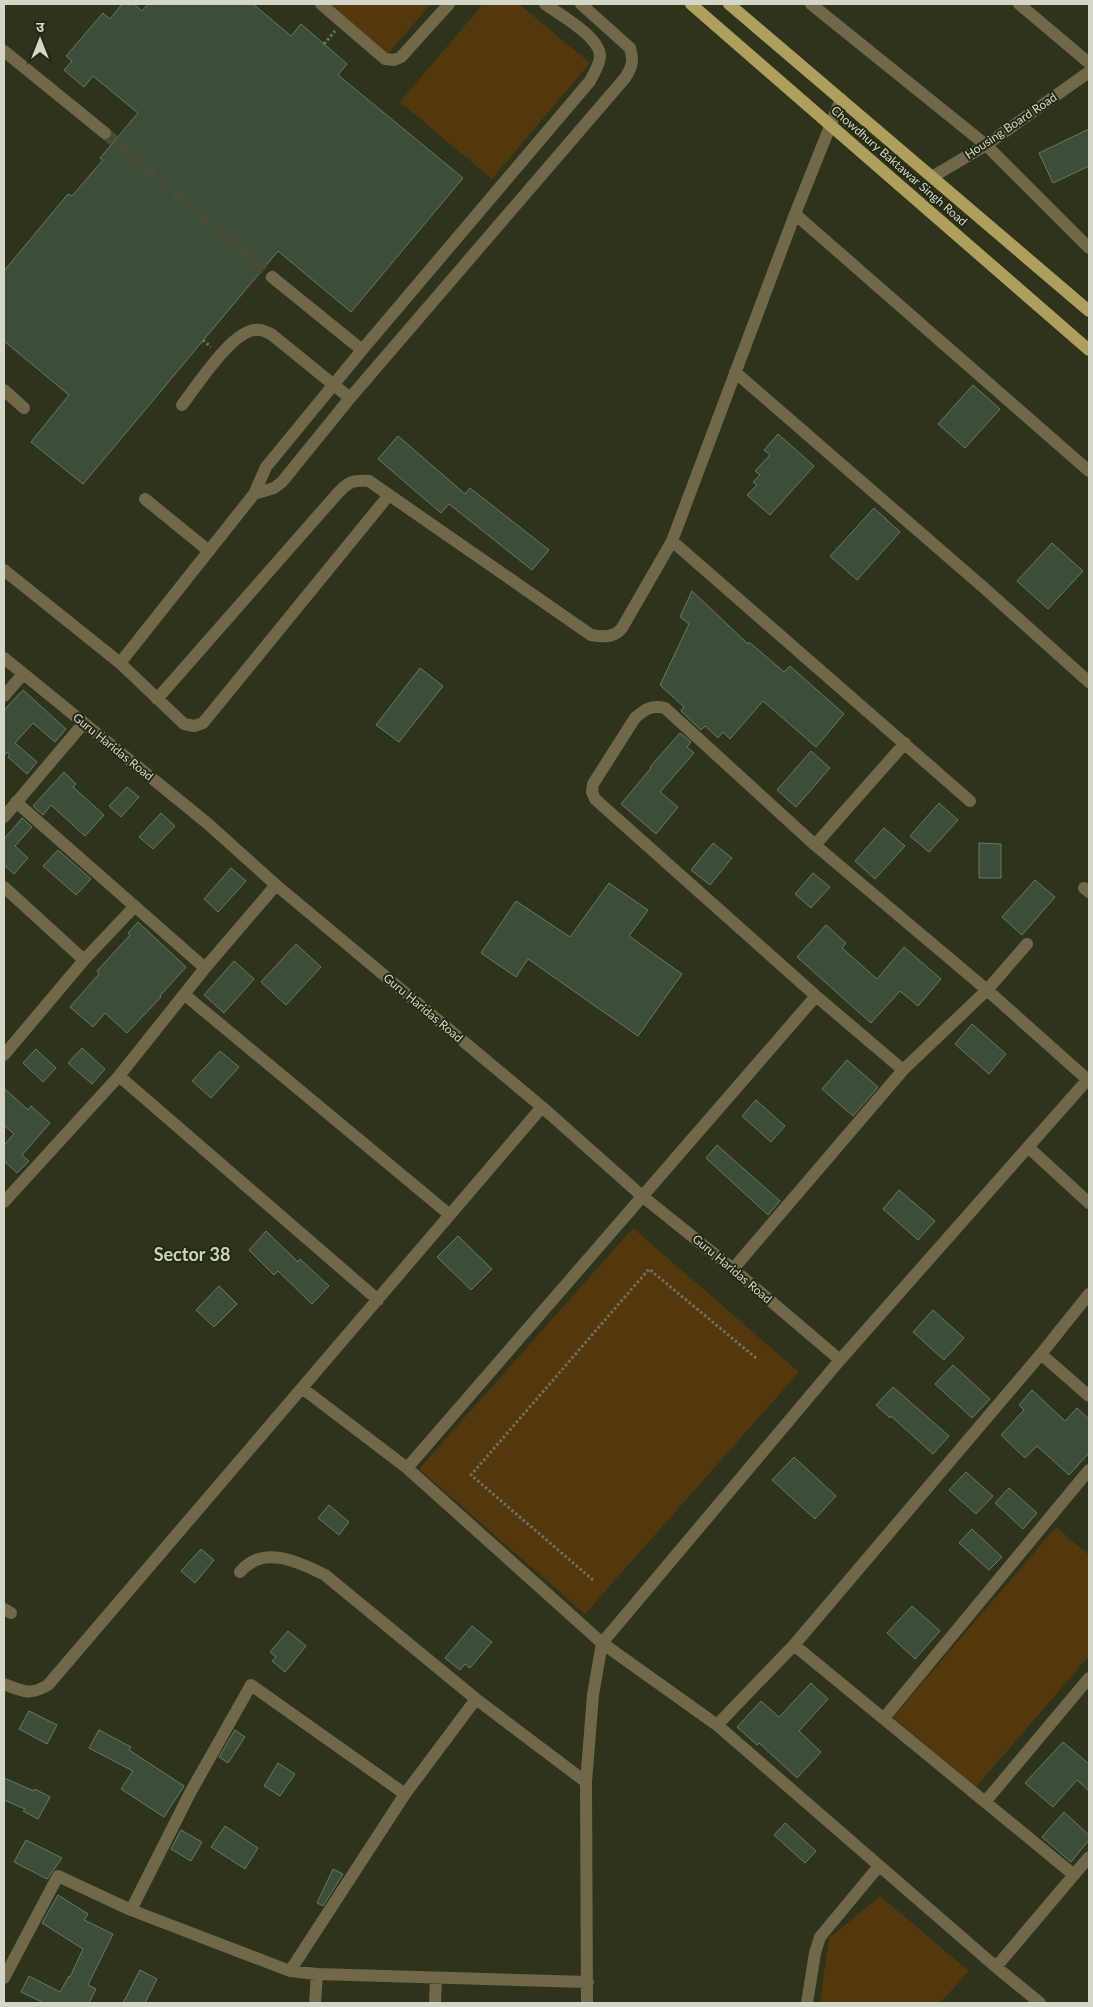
<svg xmlns="http://www.w3.org/2000/svg" width="1093" height="2007" font-family="Lato,'Noto Sans Devanagari',sans-serif">
<style>
.green{fill:#54380d}
.building{fill:#3c4e3a;stroke:#677a65}
.lines{fill:none;stroke-linecap:round;stroke-linejoin:round}
.minor-tunnel{stroke:#474c36;stroke-width:12;stroke-dasharray:12 6;stroke-linecap:butt}
.path{stroke:#6e725f;stroke-width:3;stroke-dasharray:2.5 2.5;stroke-linecap:butt}
.minor{stroke:#706849;stroke-width:12}
.major{stroke:#af9f5d;stroke-width:12}
.labels{text-anchor:middle;stroke-width:4;stroke-linejoin:round;paint-order:stroke}
.street-label{font-size:12px;fill:#d3d7c9;stroke:#242912}
.district-label{font-size:18px;font-weight:bold;fill:#cdd5b9;stroke:#242912}
</style>
<rect width="100%" height="100%" fill="#2e331c"/>
<path class="green" d="M330 4H431L388 54Z
M483 4H519L590 63 492 179 400 102Z
M633 1228 799 1372 585 1614 419 1469Z
M1056 1527 1089 1555V1656L976 1787 893 1717Z
M880 1896 969 1971 940 2003H820L829 1938Z"/>
<path class="building" d="M122 4H134L142 11 148 4H253L291 36 301 24 347 64 338 75 463 178 351 312 278 251 83 484 31 442 69 395 4 341V271L68 194 72 196 103 160 100 158 138 113 93 76 84 87 64 70 72 61 66 56 103 13 110 19Z
M1089 129V166L1053 183 1039 153Z
M973 385 1000 409 965 448 938 424Z
M778 434 814 466 770 515 747 495 757 485 753 482 760 475 755 471 770 455 764 450Z
M398 436 465 494 470 488 549 550 532 570 449 504 441 513 378 459Z
M874 508 900 532 857 580 830 556Z
M1052 543 1083 571 1048 609 1017 581Z
M692 591 748 644 749 642 784 672 790 666 844 714 816 747 763 701 730 739 723 732 718 738 705 726 701 730 681 711 684 707 660 685 689 624 680 617Z
M420 668 443 686 399 742 376 725Z
M23 690 66 729 55 742 33 723 15 743 37 762 27 774 8 757 10 755 7 752 4 756V710Z
M680 733 691 742 687 747 694 753 660 792 678 807 656 834 621 804 651 768 650 767Z
M811 751 830 768 796 807 777 790Z
M64 772 76 784 73 787 104 815 85 836 51 805 43 815 33 806Z
M127 787 139 797 121 817 109 806Z
M939 803 958 820 929 852 910 836Z
M161 813 175 826 153 849 139 837Z
M22 818 32 827 15 846 28 858 14 874 4 865V836L5 838Z
M884 828 905 846 875 879 855 861Z
M713 843 732 858 710 885 691 870Z
M979 843 1001 844V878H979Z
M58 850 91 879 76 895 43 866Z
M231 868 246 881 218 912 204 899Z
M813 873 830 887 811 908 795 894Z
M1035 880 1055 897 1022 935 1002 917Z
M609 883 648 910 629 936 682 974 638 1036 528 959 516 977 481 953 516 901 570 937Z
M138 922 186 967 160 996 161 997 127 1033 105 1013 93 1027 70 1007 99 974 97 971 130 935 128 933Z
M826 925 846 943 842 948 877 979 904 947 941 979 918 1006 900 991 871 1023 797 957Z
M296 944 321 967 286 1005 261 982Z
M234 961 254 979 224 1013 204 995Z
M972 1024 1006 1054 989 1074 955 1044Z
M82 1048 105 1069 92 1084 68 1063Z
M36 1049 56 1068 43 1082 23 1063Z
M220 1051 239 1067 211 1098 192 1081Z
M847 1060 878 1087 853 1116 822 1089Z
M4 1088 28 1110 31 1106 50 1123 22 1155 29 1161 17 1173 4 1161V1145L14 1134 4 1125Z
M756 1100 785 1126 771 1142 742 1116Z
M717 1145 780 1201 768 1215 706 1158Z
M899 1190 935 1221 918 1240 883 1209Z
M266 1231 298 1262 300 1259 329 1286 312 1304 278 1271 274 1275 249 1250Z
M458 1236 492 1269 471 1290 437 1257Z
M219 1286 237 1304 214 1327 196 1310Z
M933 1310 964 1338 944 1360 913 1332Z
M953 1365 990 1399 972 1418 935 1384Z
M893 1387 949 1436 933 1454 891 1416 890 1418 876 1405Z
M1032 1390 1065 1421 1077 1408 1089 1419V1453L1069 1475 1037 1446 1025 1458 1001 1435 1024 1410 1019 1405Z
M794 1457 836 1496 815 1519 772 1480Z
M966 1472 993 1496 976 1514 949 1490Z
M1009 1488 1037 1513 1023 1529 995 1503Z
M329 1505 349 1522 339 1535 318 1518Z
M972 1529 1002 1557 989 1570 959 1543Z
M201 1549 214 1560 195 1583 181 1571Z
M912 1606 940 1631 915 1659 887 1633Z
M472 1626 492 1642 470 1668 465 1664 460 1670 445 1658Z
M288 1631 306 1646 285 1672 272 1661 276 1657 270 1652Z
M811 1683 828 1699 799 1731 821 1752 797 1778 759 1743 757 1745 737 1727 761 1701 779 1717Z
M29 1711 57 1725 47 1744 19 1729Z
M99 1730 131 1747 129 1750 184 1786 164 1817 121 1789 133 1771 89 1748Z
M235 1730 245 1737 228 1763 219 1757Z
M1063 1742 1089 1764V1791L1077 1780 1053 1807 1025 1783Z
M278 1763 295 1774 280 1796 264 1786Z
M4 1778 34 1791 35 1789 50 1797 38 1819 23 1811 25 1809 4 1800Z
M1064 1812 1089 1835V1840L1071 1862 1042 1837Z
M785 1823 816 1851 805 1863 774 1835Z
M225 1826 258 1848 245 1869 211 1847Z
M181 1830 202 1842 191 1861 171 1849Z
M26 1840 62 1858 47 1879 14 1862Z
M333 1869 343 1874 323 1906 317 1903Z
M58 1895 88 1914 84 1920 113 1934 88 1985 96 1989 89 2003H44L21 1992 29 1976 60 1992 69 1976 70 1977 83 1949 42 1923Z
M140 1970 157 1979 145 2003H123Z"/>
<g class="lines">
<path class="minor-tunnel" d="M105 133 272 277"/>
<path class="path" d="M324 44 335 31
M203 340 211 347
M593 1580 471 1475 649 1269 756 1358"/>
<path class="minor" d="M321 4 385 59 394 60 401 57 449 4
M811 4 986 145 1089 248
M1019 4 1089 63
M4 51 105 133
M932 177 986 145 1089 72
M795 214 1089 471
M272 277 362 350
M735 372 983 587 1089 682
M4 390 24 408
M182 405C197 386 234 326 260 330 263 330 268 333 271 334L350 398
M254 494 274 488 282 482 350 398 625 78C632 67 634 61 630 48L581 4
M145 499 209 551
M672 541 970 801
M4 570 120 663 184 724 194 726 203 723 389 495
M4 658 207 823 276 885 542 1107 642 1196 733 1269 840 1360
M120 663 254 494 266 467 362 350 590 81C594 73 600 64 600 56 600 37 559 14 545 4
M4 696 23 674
M157 699 337 494C348 482 352 480 369 481L591 635C603 637 614 638 622 628L672 541 795 214 841 99
M16 802 205 968
M4 817 83 724
M815 845 905 743
M4 887 84 960
M1084 888 1089 892
M185 995 450 1215
M4 1055 84 960 135 906
M903 1070 816 996 595 799 592 792 593 784 635 718C645 709 651 705 665 708L815 845 987 990 1088 1080
M119 1076 378 1300
M1028 1147 1089 1203
M4 1202 119 1076 205 968 276 885
M733 1269 903 1070 987 990 1027 944
M1041 1354 1089 1396
M302 1388 407 1468 602 1643 717 1725 996 1967 1040 2003
M407 1468 816 996
M240 1572C263 1544 299 1562 325 1575L476 1699 586 1782
M4 1609 11 1613
M794 1645 1074 1875
M4 1684C22 1691 30 1696 48 1685L542 1107
M884 1718 1089 1470
M717 1725 794 1645 1041 1354 1089 1294
M985 1802 1089 1678
M131 1910 190 1793 251 1685 405 1794
M996 1967 1089 1857
M290 1971 405 1794 476 1699
M4 1978 58 1876 131 1910 290 1971 317 1974 588 1982
M315 2003 317 1974
M435 2003 436 1978
M587 2003 586 1782 593 1695 602 1643 840 1360 1089 1078
M807 2003 815 1953 820 1937 879 1866"/>
<path class="major" d="M691 4 1089 350
M729 4 1089 311"/>
</g>
<g class="labels">
<g class="street-label">
<text transform="translate(1011 126) rotate(-34)" y="4">Housing Board Road</text>
<text transform="translate(899 166) rotate(41)" y="4">Chowdhury Baktawar Singh Road</text>
<text transform="translate(113 747) rotate(39)" y="4">Guru Haridas Road</text>
<text transform="translate(423 1008) rotate(40)" y="4">Guru Haridas Road</text>
<text transform="translate(732 1269) rotate(40)" y="4">Guru Haridas Road</text>
</g>
<g class="district-label">
<text x="192" y="1261">Sector 38</text>
</g>
</g>
<rect width="1093" height="2007" fill="none" stroke="#d3d7c9" stroke-width="10"/>
<g transform="translate(40 40)" stroke="#242912" stroke-width="4" paint-order="stroke">
<path d="M0-4L9 19L0 12L-9 19Z" fill="#d3d7c9"/>
<text y="-8" font-size="14" font-weight="bold" text-anchor="middle" fill="#d3d7c9">उ</text>
</g>
</svg>
